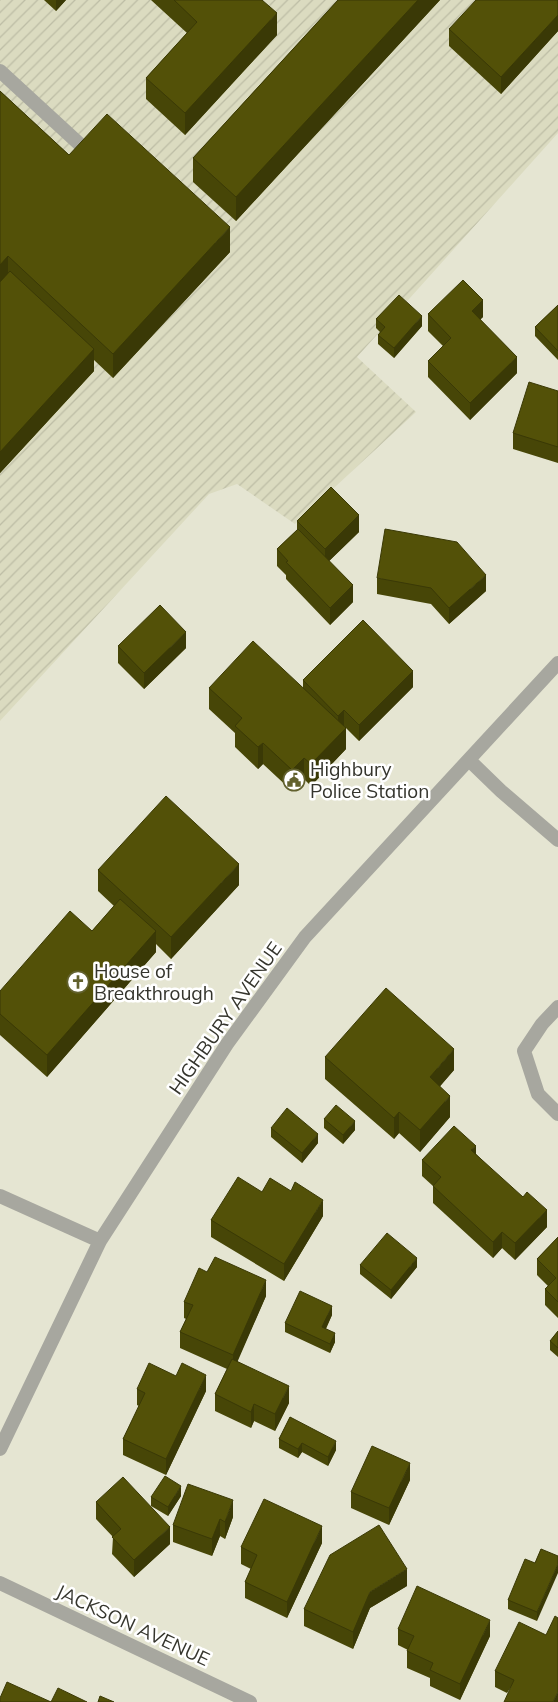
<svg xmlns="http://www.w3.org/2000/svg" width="558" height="1702" font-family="Mulish,sans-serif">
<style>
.industrial{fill:url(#industrial-furrows)}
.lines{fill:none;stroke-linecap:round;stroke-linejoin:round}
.service{stroke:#a7a79f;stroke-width:14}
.minor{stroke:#a7a79f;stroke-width:14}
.tertiary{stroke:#a7a79f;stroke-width:14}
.wall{fill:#474607}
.shaded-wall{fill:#3a3906}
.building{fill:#535108;stroke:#3a3906}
.labels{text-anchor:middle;stroke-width:5;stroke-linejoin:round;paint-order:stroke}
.poi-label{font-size:19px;fill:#35352d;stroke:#fff;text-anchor:start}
.street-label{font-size:19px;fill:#35352d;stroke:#fff}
</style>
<defs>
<pattern id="industrial-furrows" width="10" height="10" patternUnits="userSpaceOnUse" patternTransform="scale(1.25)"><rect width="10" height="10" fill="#dbdbc0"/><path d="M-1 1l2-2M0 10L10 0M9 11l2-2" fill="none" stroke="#bdbda5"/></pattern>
</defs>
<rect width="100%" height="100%" fill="#e5e5d2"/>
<path class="industrial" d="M0 0H558V133L357 357 416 412 295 524 237 484 209 494 0 721Z"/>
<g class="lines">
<path class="service" d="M0 71 87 151"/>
<path class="minor" d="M558 1007 542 1024 524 1051 538 1094 558 1114
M0 1583 250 1702"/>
<path class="tertiary" d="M469 760 501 791 558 840
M0 1196 100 1241
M0 1449 100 1241 227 1044 305 937 558 663"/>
</g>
<path class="wall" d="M44 0H66L56 11Z
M151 0H262L277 35 185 135 146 99V78L187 33Z
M338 0H440L236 221 193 182V158Z
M558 0V31L501 94 449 46V29Z
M0 91 69 155 230 252 113 378 94 360V371L0 473Z
M558 305V360L535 336V327Z
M428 314 483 317 480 319 517 373 470 420 428 377V361L443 346 428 331Z
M376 319 422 326 394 358 378 344V335L380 332 376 328Z
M558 391V463L513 449V433Z
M297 521 359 532 329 561 353 602 330 625 286 579V575L277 566V549L297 530Z
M377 578 486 591 449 624 431 604 377 594Z
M118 646 186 648 144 689 118 663Z
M303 680 413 687 359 741 344 726 346 749 311 786 304 779 292 791 263 764 258 769 235 747V733L209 709V688H303Z
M98 870 239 885 171 959 156 944V952L47 1077 0 1035V991L92 931 114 906 98 891Z
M325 1057 454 1070 440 1086 450 1117 420 1152 399 1133 394 1139 325 1079Z
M324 1119 355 1130 343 1144 324 1128Z
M271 1128 318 1143 302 1163 271 1137Z
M476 1154 547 1227 515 1260 502 1248 493 1258 433 1203V1186L422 1176V1160Z
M262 1192 323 1216 284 1281 211 1237V1220Z
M558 1237V1318L545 1305V1289L548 1286 537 1275V1259Z
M360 1265 417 1267 391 1299 360 1274Z
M207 1272 266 1296 237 1361 289 1403 275 1431 254 1421 251 1428 215 1411V1394L227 1369 180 1348V1332L186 1319 184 1318V1302Z
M332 1315 326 1329 335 1342 330 1353 285 1332V1323Z
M558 1331V1357L550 1350V1341Z
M137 1389 206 1391 166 1475 123 1455V1439L139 1406 137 1405Z
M290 1417 336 1450 328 1466 302 1452 298 1458 279 1448V1439Z
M410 1480 389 1525 351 1508V1492Z
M181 1496 168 1516 151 1506V1497Z
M96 1502 170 1544 134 1577 112 1554 113 1537 96 1519Z
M233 1517 225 1539 220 1536 212 1556 173 1542V1525Z
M322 1543 287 1618 245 1598V1582L251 1569 241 1564V1547Z
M541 1549 537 1621 508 1609V1600L535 1563Z
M407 1586 370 1608 353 1649 304 1626V1609Z
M398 1629 490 1636 460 1700 430 1686V1678L407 1668V1651L408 1650 398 1645Z
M546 1635 507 1693 495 1687V1671Z"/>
<path class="shaded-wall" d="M56 0H66L56 11Z
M418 0H440L236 221V197Z
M277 13V35L185 135V113Z
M558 15V31L501 94V77Z
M230 227V252L113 378V354Z
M8 256V281L0 289V265Z
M483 300V317L472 328V311Z
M422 316V326L394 358V348Z
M94 349V371L0 473V452Z
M517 357V373L470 420V403Z
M359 515V532L325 565V549Z
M486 575V591L449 624V608Z
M353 585V602L330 625V608Z
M186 632V648L144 689V673Z
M413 671V687L359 741V725Z
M344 710V726L338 732V716Z
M346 728V749L311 786V764Z
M263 743V764L258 769V747Z
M304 758V779L292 791V770Z
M239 864V885L171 959V937Z
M156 931V952L47 1077V1055Z
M454 1049V1070L430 1098V1077Z
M450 1096V1117L420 1152V1130Z
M399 1112V1133L394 1139V1118Z
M355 1121V1130L343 1144V1135Z
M318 1134V1143L302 1163V1153Z
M476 1146V1162L471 1150Z
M323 1200V1216L284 1281V1264Z
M547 1210V1227L515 1260V1243Z
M502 1232V1248L493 1258V1242Z
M417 1258V1267L391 1299V1290Z
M266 1280V1296L233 1372V1355Z
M332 1306V1315L322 1336V1327Z
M335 1333V1342L330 1353V1344Z
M206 1375V1391L166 1475V1459Z
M289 1386V1403L275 1431V1414Z
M254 1404V1421L251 1428V1412Z
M336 1441V1450L328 1466V1457Z
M302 1443V1452L298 1458V1449Z
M410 1463V1480L389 1525V1508Z
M181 1486V1496L168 1516V1507Z
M233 1500V1517L225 1539V1522Z
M220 1519V1536L212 1556V1539Z
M322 1526V1543L287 1618V1602Z
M170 1527V1544L134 1577V1560Z
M558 1564V1573L537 1621V1612Z
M407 1569V1586L370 1608 353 1649V1632L370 1592Z
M490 1620V1636L460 1700V1684Z
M558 1692V1702H553Z"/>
<path class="building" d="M174 0H262L277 13 185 113 146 78 197 22Z
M338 0H418L236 197 193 158Z
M476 0H558V15L501 77 449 29Z
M0 91 69 155 107 114 230 227 113 354 8 256 0 265Z
M10 271 94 349 0 452V282Z
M463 280 483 300 472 311 517 357 470 403 428 361 451 338 428 314Z
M399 295 422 316 394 348 378 335 385 327 376 319Z
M558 305V351L535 327Z
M529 382 558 391V447L513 433Z
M331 487 359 515 325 549 297 521Z
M298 529 353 585 330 608 286 562 288 561 277 549Z
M385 529 457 542 486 575 449 608 431 588 377 578Z
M160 605 186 632 144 673 118 646Z
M363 620 413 671 359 725 344 710 338 716 303 680Z
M253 641 346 728 311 764 304 758 292 770 263 743 258 747 235 726 242 718 209 688Z
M166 796 239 864 171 937 98 870Z
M120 899 156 931 47 1055 0 1014V991L70 911 92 931Z
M386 988 454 1049 430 1077 450 1096 420 1130 399 1112 394 1118 325 1057Z
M336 1105 355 1121 343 1135 324 1119Z
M287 1108 318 1134 302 1153 271 1128Z
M454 1126 476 1146 471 1150 523 1197 527 1192 547 1210 515 1243 502 1232 493 1242 433 1186 441 1177 422 1160Z
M238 1177 262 1192 270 1178 291 1191 295 1182 323 1200 284 1264 211 1220Z
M387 1233 417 1258 391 1290 360 1265Z
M558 1237V1302L545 1289 556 1278 537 1259Z
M215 1257 266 1280 233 1355 180 1332 193 1305 184 1302 199 1268 207 1272Z
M300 1291 332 1306 322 1327 335 1333 330 1344 285 1323Z
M558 1331V1348L550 1341Z
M232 1359 289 1386 275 1414 254 1404 251 1412 215 1394Z
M149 1363 176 1376 182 1363 206 1375 166 1459 123 1439 145 1393 137 1389Z
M290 1417 336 1441 328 1457 302 1443 298 1449 279 1439Z
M372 1446 410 1463 389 1508 351 1492Z
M165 1476 181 1486 168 1507 151 1497Z
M123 1477 170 1527 134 1560 112 1537 121 1529 96 1502Z
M188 1484 233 1500 225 1522 220 1519 212 1539 173 1525Z
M264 1499 322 1526 287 1602 245 1582 257 1555 241 1547Z
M379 1525 407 1569 370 1592 353 1632 304 1609 330 1555Z
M541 1549 558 1556V1564L537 1612 508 1600 525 1559 535 1563Z
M417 1586 490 1620 460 1684 430 1670 433 1663 407 1651 414 1636 398 1629Z
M555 1616 558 1618V1692L553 1702H504L514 1680 495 1671 519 1622 546 1635Z
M7 1682 51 1702 58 1688 87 1702H0V1698Z
M100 1696 114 1702H98Z"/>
<defs>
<g id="civic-ring" transform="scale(1.125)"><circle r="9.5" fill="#fff" stroke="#62612e" stroke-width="1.5"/><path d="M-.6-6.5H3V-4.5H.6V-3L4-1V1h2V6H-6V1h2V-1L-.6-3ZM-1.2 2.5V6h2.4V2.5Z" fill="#62612e"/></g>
<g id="church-ring" transform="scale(1.125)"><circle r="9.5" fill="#fff" stroke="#62612e" stroke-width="1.5"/><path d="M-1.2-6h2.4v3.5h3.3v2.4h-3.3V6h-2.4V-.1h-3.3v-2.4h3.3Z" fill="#62612e"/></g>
</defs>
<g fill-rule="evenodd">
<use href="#civic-ring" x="294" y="780"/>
<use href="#church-ring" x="78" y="982"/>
</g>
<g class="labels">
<g class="poi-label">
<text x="310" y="776">Highbury<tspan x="310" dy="22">Police Station</tspan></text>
<text x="94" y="978">House of<tspan x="94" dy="22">Breakthrough</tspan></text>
</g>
<g class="street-label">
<text transform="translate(225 1018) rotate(-55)" y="7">HIGHBURY AVENUE</text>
<text transform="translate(133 1625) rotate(25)" y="7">JACKSON AVENUE</text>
</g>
</g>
</svg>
